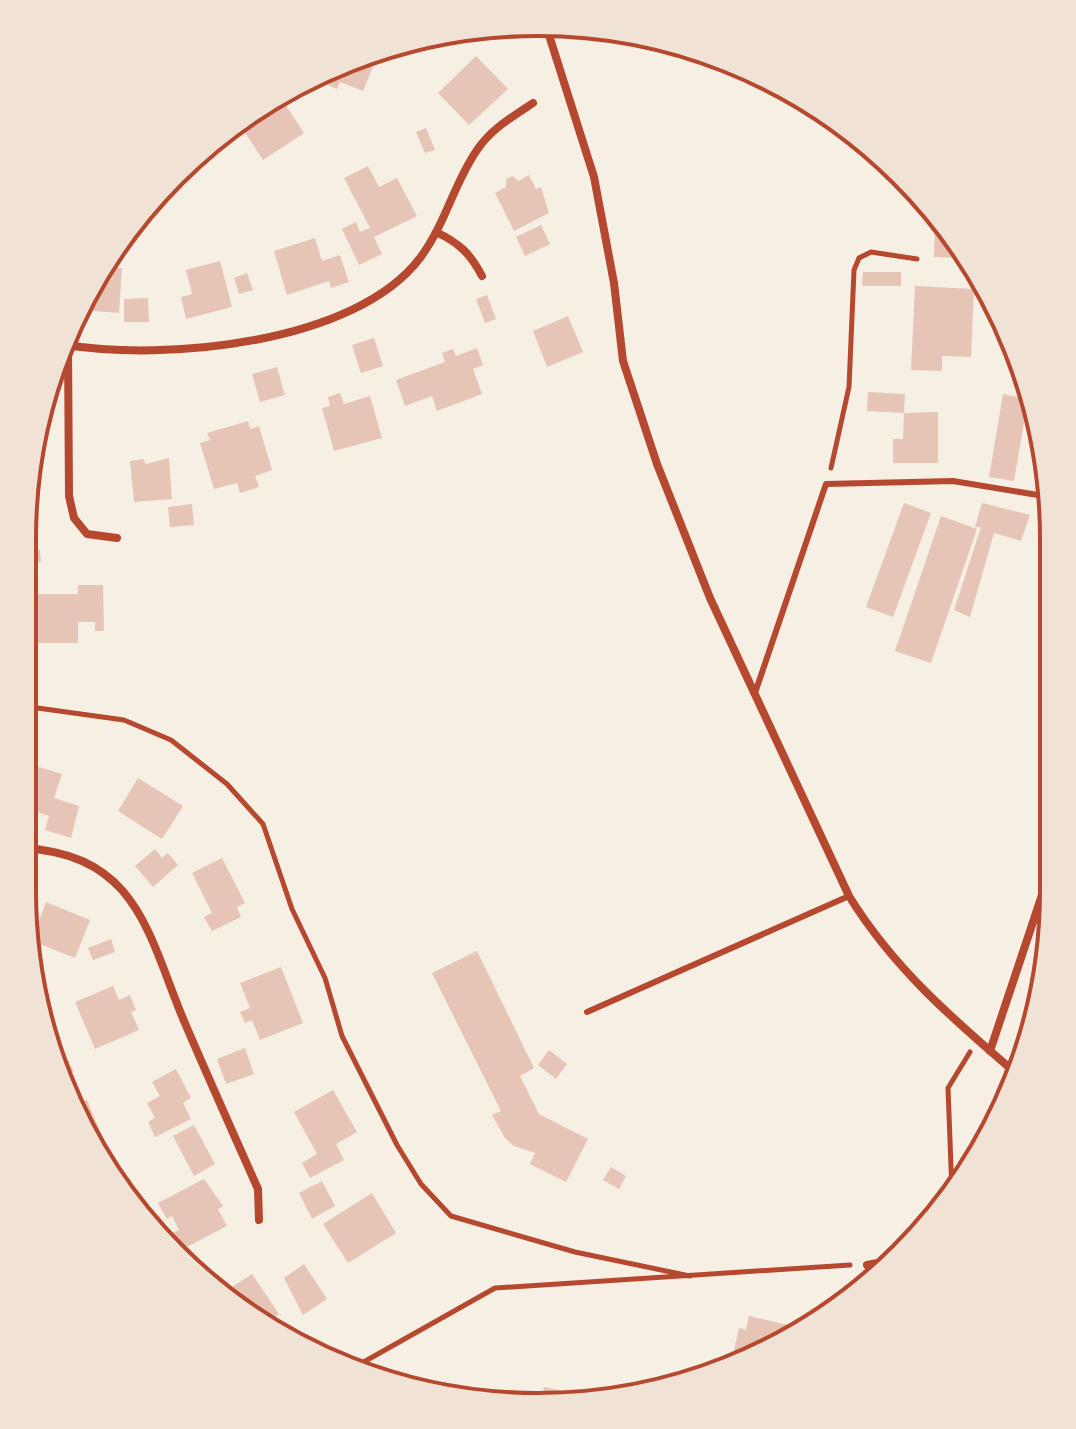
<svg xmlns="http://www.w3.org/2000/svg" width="1076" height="1429" font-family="'Zilla Slab',serif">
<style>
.building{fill:#e6c5b7}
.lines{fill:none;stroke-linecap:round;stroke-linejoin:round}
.path{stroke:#b5482f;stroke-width:5}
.service{stroke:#b5482f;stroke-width:6}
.minor{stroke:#b5482f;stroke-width:8}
.rim{fill:none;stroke:#b5482f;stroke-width:4}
</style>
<rect width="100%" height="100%" fill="#f6efe4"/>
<path class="building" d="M476 56 508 89 469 125 438 93Z
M377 57 363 91 340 82 337 89 318 81Z
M281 98 304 133 263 160 240 125Z
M426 128 435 150 425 153 416 132Z
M368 166 379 187 397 178 417 216 374 237 382 254 359 265 342 229 356 222 360 232 370 228 344 178Z
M529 175 536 189 541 187 549 213 514 231 495 193 506 187V179L513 176 518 181Z
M541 225 550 244 525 256 516 237Z
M935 228H944L961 245V258L934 257Z
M315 238 322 261 340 255 349 282 331 288 329 281 287 295 274 251Z
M220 261 232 307 186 319 181 297 192 294 186 270Z
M102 267 122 268 119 313 82 310Z
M863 272H901V286H862Z
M247 273 253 290 239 294 234 278Z
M915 286 974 289 971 357 942 356V371L911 370Z
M487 295 496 319 485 323 476 299Z
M148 298 149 322H124V299Z
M568 316 583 352 547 367 533 331Z
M374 338 383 366 361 373 352 345Z
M477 348 483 365 473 369 482 394 437 411 432 396 405 406 396 380 445 362 442 353 453 349 456 356Z
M277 367 285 395 260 402 252 374Z
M868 392 905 394 904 413 867 411Z
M340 393 344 404 370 396 382 438 334 451 322 408 330 406 328 397Z
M1003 394 1028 399 1014 481 989 477Z
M938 412V463H893V439H903L904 413Z
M248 421 250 429 259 426 272 470 255 476 259 487 240 493 237 483 214 489 200 443 210 440 207 433Z
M169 458 172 499 134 502 130 461 143 459 146 464Z
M31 487 34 536 23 537V505L26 488Z
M904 503 931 513 893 617 866 607Z
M982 503 1030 515 1021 541 994 533 970 617 954 610 981 527H975Z
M192 504 194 525 170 527 168 507Z
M941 516 977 529 931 663 895 651Z
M23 550H40L41 562 23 563Z
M78 585H103L104 631H95V622H78V643H36V625H24V599L31 594H78Z
M29 764 62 774 54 798 79 806 71 838 45 830 49 816 22 807V773L26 775Z
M138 778 183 806 162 839 118 811Z
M155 849 162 858 168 853 178 865 153 887 135 866Z
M222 858 245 903 237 907 241 917 212 931 204 917 212 913 192 873Z
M46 902 90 920 75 958 32 941Z
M111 939 115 952 93 960 88 948Z
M477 951 534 1068 520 1076 539 1114 588 1139 566 1182 530 1164 535 1153 514 1146 505 1138 492 1115 501 1111 432 973Z
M281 967 303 1023 260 1040 252 1020 245 1023 240 1012 250 1008 240 983Z
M113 986 119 1000 130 995 136 1010 131 1012 139 1030 95 1049 75 1002Z
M59 1043 74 1072 62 1079 49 1048Z
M245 1048 254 1074 226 1084 217 1059Z
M549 1050 567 1064 556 1079 538 1065Z
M176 1069 191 1098 183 1103 191 1119 155 1137 148 1122 155 1118 147 1103 160 1096 152 1082Z
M333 1090 357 1132 336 1144 344 1160 310 1178 302 1163 317 1154 294 1112Z
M87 1100 106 1145 92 1151 73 1106Z
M194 1125 215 1164 194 1176 173 1136Z
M611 1167 626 1176 619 1189 603 1180Z
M204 1179 223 1206 218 1209 227 1226 181 1250 172 1233 179 1230 172 1216 167 1219 158 1203Z
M322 1181 335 1206 312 1219 299 1193Z
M372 1193 396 1233 348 1263 323 1224Z
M304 1264 327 1299 303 1315 284 1278Z
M252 1274 279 1314 264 1323 221 1294Z
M825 1299 842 1302 829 1316 822 1314Z
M749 1316 788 1325 785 1340 731 1363 739 1328 746 1330Z
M544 1387 587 1396 586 1403 540 1404Z"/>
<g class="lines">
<path class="path" d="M831 468 849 387 854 270 859 258 871 252 917 259
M23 706 124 720 171 740 227 784 263 824 292 909 325 978 342 1036 397 1145 421 1184 451 1216 575 1252 690 1276
M952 1193 948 1088 970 1052
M353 1368 495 1288 850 1265"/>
<path class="service" d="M756 690 826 484 953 481 1050 497
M587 1012 849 896"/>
<path class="minor" d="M548 32 594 177 614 283 623 361 657 464 710 598 849 896C894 969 954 1020 1018 1075
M436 232C459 243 470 253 482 276
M66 345C166 361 355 344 420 258 445 225 454 183 477 150 491 129 512 117 533 103
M68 346 69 496 74 518 87 534 117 538
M22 848C138 854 148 935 184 1021 208 1077 233 1133 258 1189L259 1220
M990 1051 1050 871
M867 1265 883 1262"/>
</g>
<path d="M0 0H1076V1429H0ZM538 36H538A502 502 0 0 1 1040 538V891A502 502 0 0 1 538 1393H538A502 502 0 0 1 36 891V538A502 502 0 0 1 538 36Z" fill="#f1e2d6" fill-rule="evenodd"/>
<path class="rim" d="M538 36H538A502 502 0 0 1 1040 538V891A502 502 0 0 1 538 1393H538A502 502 0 0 1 36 891V538A502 502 0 0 1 538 36Z"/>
</svg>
